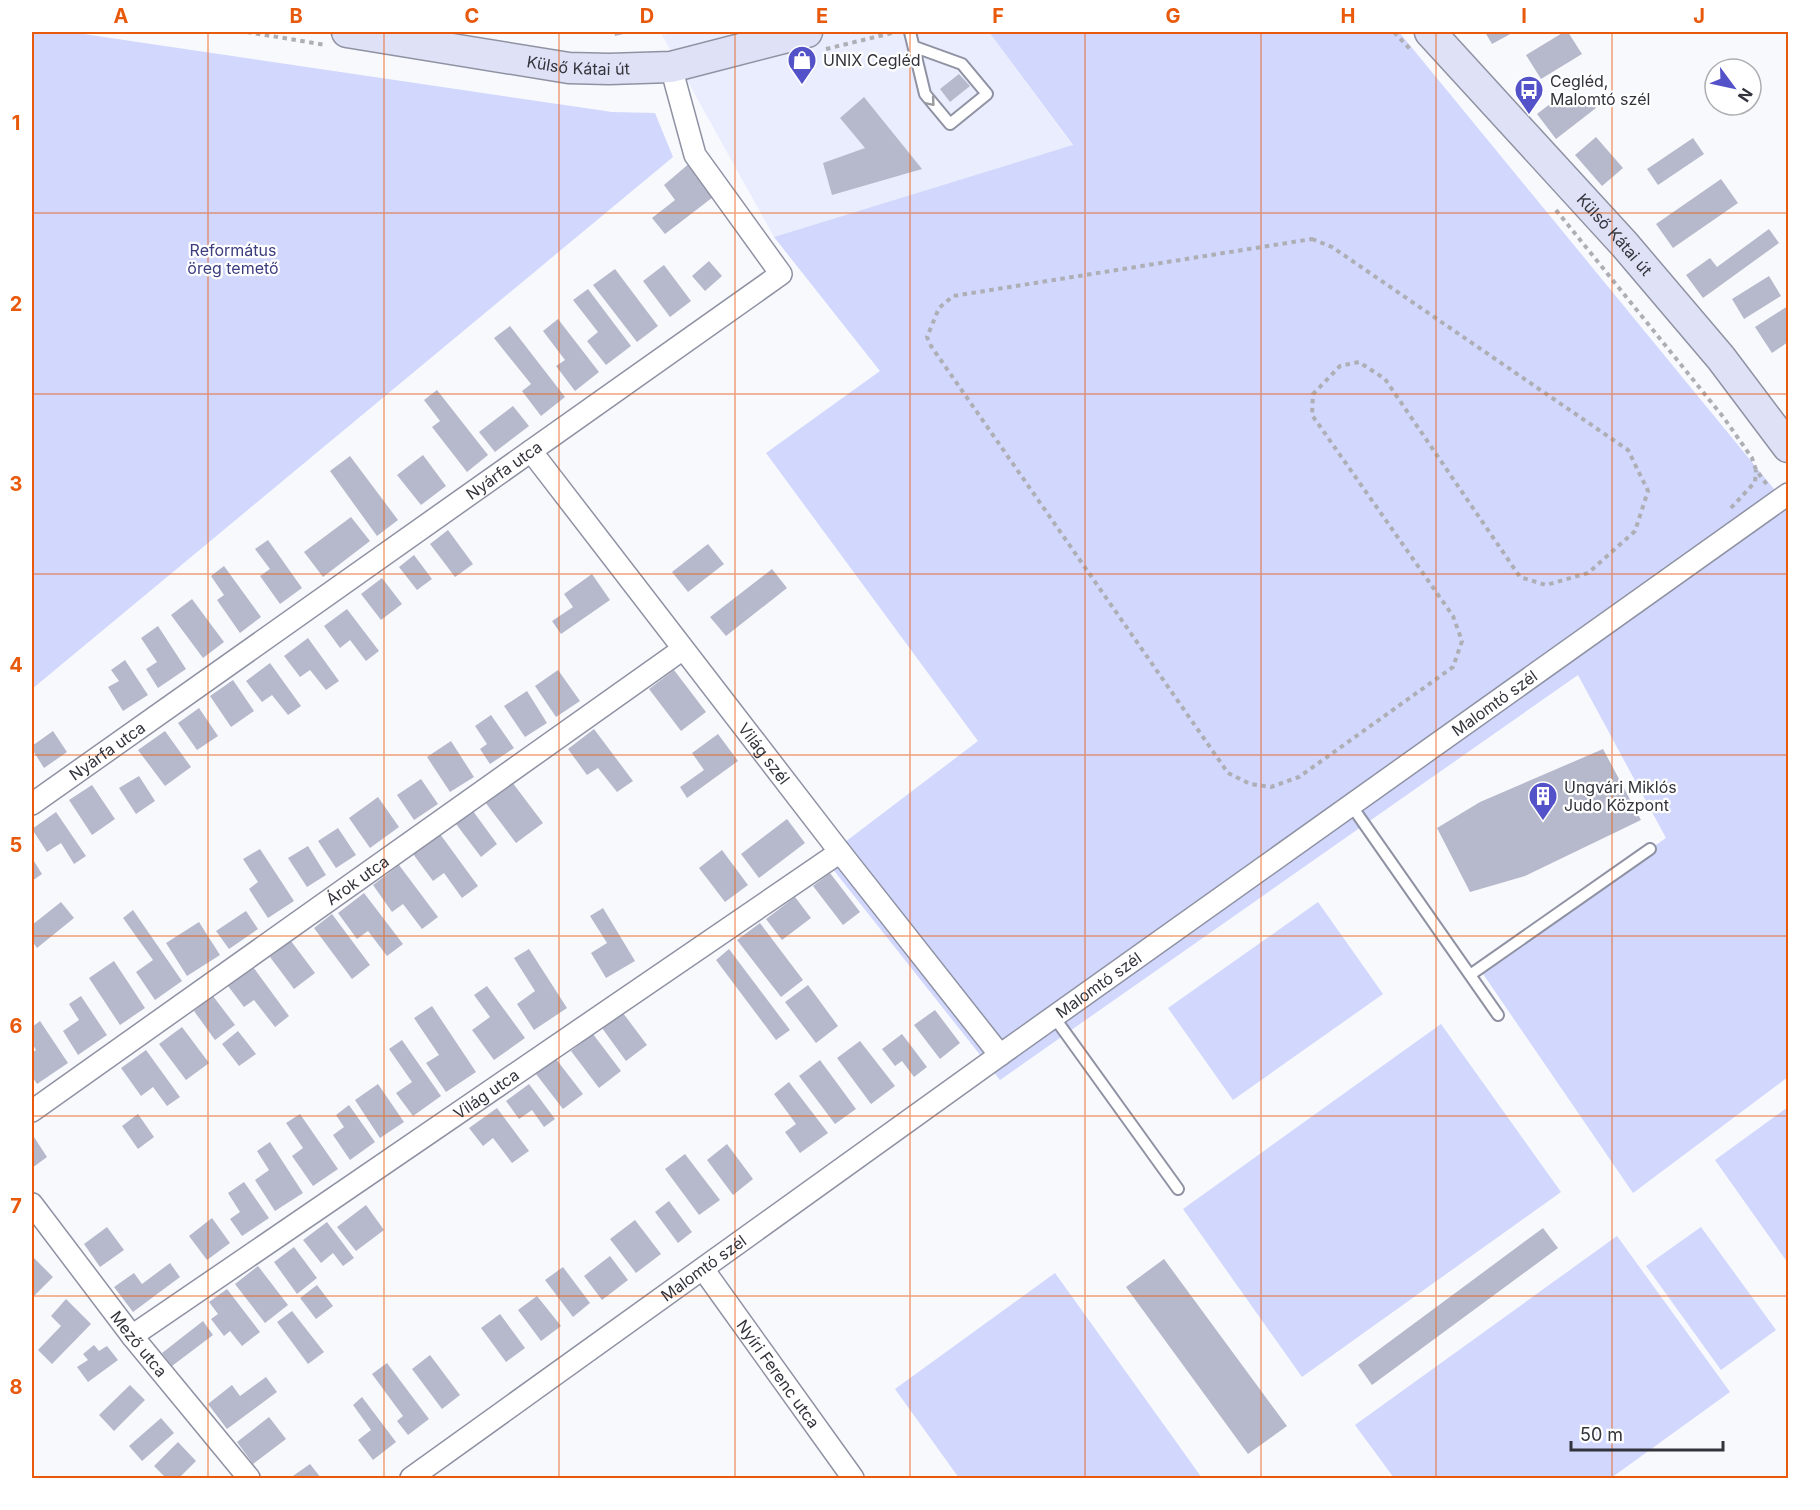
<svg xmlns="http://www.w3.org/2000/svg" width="1820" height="1510" font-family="Inter,sans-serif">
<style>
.built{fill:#eaedfd}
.green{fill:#d1d7fd}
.building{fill:#b6b9cb}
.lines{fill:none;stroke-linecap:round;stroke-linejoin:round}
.service-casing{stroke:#8f92a3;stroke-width:14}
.minor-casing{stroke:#8f92a3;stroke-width:24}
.secondary-casing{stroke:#8f92a3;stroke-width:33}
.path{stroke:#aeafb5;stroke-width:4;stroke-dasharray:4.5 4.5;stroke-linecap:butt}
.service{stroke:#fff;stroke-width:10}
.minor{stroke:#fff;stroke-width:21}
.secondary{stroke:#dfe1f6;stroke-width:30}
.oneway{stroke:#999a9d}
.grid{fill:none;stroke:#e8590c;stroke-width:1.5;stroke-opacity:0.55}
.labels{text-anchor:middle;stroke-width:4.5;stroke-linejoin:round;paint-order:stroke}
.poi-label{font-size:16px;fill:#33343b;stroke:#fff;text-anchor:start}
.street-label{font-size:16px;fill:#33343b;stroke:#fff}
.park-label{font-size:16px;fill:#3b3d7f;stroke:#fff}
.neatline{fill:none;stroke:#e8590c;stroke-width:2}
.grid-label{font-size:20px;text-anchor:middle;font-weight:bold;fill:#e8590c}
</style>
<rect width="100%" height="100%" fill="#f8f9fd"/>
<path class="built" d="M679 32H989L1073 146 774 237 662 35Z"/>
<path class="green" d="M32 32H70L612 112 655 113 673 157 32 689Z
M989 32H1399L1788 506V1077L1633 1193 1479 968 1666 838 1578 675 1000 1080 824 858 978 741 766 453 880 371 774 237 1073 145Z
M1318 902 1383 994 1233 1100 1168 1008Z
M1441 1024 1561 1192 1302 1377 1183 1209Z
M1788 1107V1263L1715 1160Z
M1701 1227 1776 1330 1721 1370 1646 1266Z
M1617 1236 1730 1392 1611 1478H1394L1355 1425Z
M1055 1273 1202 1478H959L895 1389Z"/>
<path class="building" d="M614 32H632L615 36Z
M1485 32H1514L1492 44Z
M1564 32H1568L1582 54 1541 79 1526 55Z
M959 74 970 86 950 102 940 89Z
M1563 94 1573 106 1587 95 1596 108 1556 139 1537 114Z
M864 97 922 169 832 195 823 163 865 148 840 118Z
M1596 137 1623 168 1602 186 1575 155Z
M1693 138 1704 154 1658 185 1647 169Z
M691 162 717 194 665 234 652 218 675 200 664 185Z
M1721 179 1738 203 1673 248 1656 224Z
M1769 229 1779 243 1703 298 1686 275 1710 258 1717 267Z
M709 261 722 276 705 291 692 276Z
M664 265 691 301 670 317 643 281Z
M615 269 658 326 637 342 593 285Z
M1769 276 1781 296 1744 319 1732 299Z
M588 289 631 346 606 365 587 341 598 332 573 300Z
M1788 306V342L1772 353 1755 327Z
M558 319 599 372 575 391 556 366 565 360 543 331Z
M510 326 565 397 541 416 522 391 531 384 494 338Z
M437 390 488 455 467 472 432 427 440 421 424 400Z
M513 406 529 426 495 452 479 432Z
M423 455 446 486 421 505 397 475Z
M350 456 398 520 377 536 330 471Z
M351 517 370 541 323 577 304 552Z
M448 530 473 564 455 577 430 544Z
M268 540 302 588 280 604 260 576 270 569 255 549Z
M708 544 724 564 688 592 672 572Z
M414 555 432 579 417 590 399 567Z
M224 566 261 617 240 633 217 600 224 595 211 576Z
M772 569 787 588 726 636 710 617Z
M592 574 610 600 561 634 552 621 573 607 564 594Z
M382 578 402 604 381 620 361 594Z
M192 599 224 642 203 658 171 615Z
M347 609 379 651 366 661 350 640 340 648 324 626Z
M158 626 186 669 158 688 146 669 157 662 141 638Z
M308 638 339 681 326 690 310 670 300 677 284 656Z
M125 660 148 695 123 711 108 687 119 681 111 670Z
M270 663 301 706 288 715 272 695 262 702 246 681Z
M558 670 580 701 556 717 535 686Z
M674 670 706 712 681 731 649 689Z
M233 680 254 711 231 727 210 696Z
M527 691 547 723 525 737 504 706Z
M199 708 218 736 197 750 178 723Z
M491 715 514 748 490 764 480 749 487 744 475 726Z
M594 729 633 781 617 792 598 768 587 775 568 749Z
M53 731 67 752 44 768 32 749V746Z
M165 731 191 767 165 786 138 750Z
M718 734 738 761 687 798 680 787 704 770 692 753Z
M451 741 474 777 450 792 427 757Z
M1603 749 1641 820 1525 876 1470 892 1437 828 1480 802Z
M139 776 155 801 136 814 119 788Z
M421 779 438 804 414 820 397 795Z
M512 782 543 823 516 843 485 802Z
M92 785 115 819 92 835 69 800Z
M378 797 399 827 370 848 349 818Z
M473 811 497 844 481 857 456 824Z
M56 812 86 856 74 864 61 843 47 852 32 829Z
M787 819 805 843 759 878 741 854Z
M338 828 356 855 336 868 318 841Z
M440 834 478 886 462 898 444 873 433 881 413 854Z
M308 846 326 875 307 887 288 858Z
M260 849 294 901 268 918 249 889 258 882 243 859Z
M722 850 748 885 725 902 699 868Z
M32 858 42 874 32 881Z
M399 865 438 917 422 929 403 904 392 912 373 885Z
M830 873 860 912 843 925 813 886Z
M364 893 403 944 387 956 368 931 357 939 338 913Z
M795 897 811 918 782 940 766 919Z
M61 902 74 918 37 948 32 941V925Z
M603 908 635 961 606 978 591 953 607 943 590 916Z
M133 910 182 981 155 1000 136 972 153 960 123 918Z
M246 911 258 929 229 949 216 931Z
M332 914 370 965 352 979 314 928Z
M199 922 220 955 187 976 166 943Z
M760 923 803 980 781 997 737 940Z
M291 941 315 973 294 989 270 957Z
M529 949 567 1008 534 1030 517 1004 535 991 514 958Z
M729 949 790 1030 776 1040 716 960Z
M114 961 145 1008 120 1025 89 978Z
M253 967 289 1016 275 1027 254 1000 244 1007 228 986Z
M808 985 838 1026 816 1043 785 1002Z
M487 986 525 1038 494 1060 472 1030 490 1017 474 995Z
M81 996 107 1035 78 1055 63 1031 79 1020 69 1004Z
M213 996 235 1025 215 1040 194 1011Z
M432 1006 476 1072 446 1092 426 1063 439 1055 414 1018Z
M935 1010 960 1043 940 1059 914 1025Z
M623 1013 647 1045 626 1061 602 1028Z
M40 1021 68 1063 37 1084 32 1076V1053L36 1050 32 1043V1027Z
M182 1027 209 1063 186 1080 159 1044Z
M238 1031 256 1054 239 1066 222 1044Z
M593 1034 621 1071 599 1088 571 1051Z
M902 1034 927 1067 914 1077 902 1061 895 1066 882 1049Z
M402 1040 441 1096 413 1116 396 1093 412 1082 389 1049Z
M860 1041 895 1086 871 1104 837 1058Z
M146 1050 180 1097 167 1106 153 1087 141 1096 121 1068Z
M556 1059 583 1094 563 1109 536 1074Z
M820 1060 856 1109 835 1124 799 1076Z
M789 1082 828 1133 800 1153 785 1132 796 1124 774 1094Z
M378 1084 404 1122 380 1138 355 1100Z
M529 1084 555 1119 544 1127 532 1110 519 1119 506 1101Z
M349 1105 375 1142 350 1160 333 1135 344 1127 336 1115Z
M497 1108 529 1151 512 1163 493 1138 483 1146 469 1128Z
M138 1114 154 1137 138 1149 122 1126Z
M300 1114 338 1169 313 1186 292 1156 303 1148 286 1123Z
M32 1134 47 1157 32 1168Z
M270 1142 303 1193 275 1211 255 1180 269 1170 257 1151Z
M727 1144 753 1179 733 1195 707 1160Z
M685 1154 720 1200 699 1215 665 1169Z
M244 1182 269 1218 242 1236 230 1219 240 1212 228 1193Z
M669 1201 692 1232 678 1243 655 1212Z
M366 1205 384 1230 356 1251 337 1227Z
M212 1218 230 1243 207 1260 189 1236Z
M635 1220 661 1254 636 1273 610 1239Z
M327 1222 354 1258 343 1266 333 1253 321 1263 303 1240Z
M107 1227 124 1250 100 1267 84 1244Z
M1543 1228 1558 1248 1372 1385 1358 1365Z
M294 1247 317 1278 297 1294 274 1262Z
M610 1256 628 1280 602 1300 584 1276Z
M34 1258 53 1277 32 1298V1260Z
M1164 1259 1287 1426 1248 1454 1126 1287Z
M170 1263 180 1277 133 1312 114 1287 134 1273 142 1284Z
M258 1266 288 1305 265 1323 235 1284Z
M563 1267 590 1303 573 1317 545 1280Z
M317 1285 333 1306 316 1319 300 1298Z
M227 1289 260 1332 242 1346 230 1331 224 1336 211 1319 218 1314 209 1302Z
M537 1296 561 1326 541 1341 518 1310Z
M66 1299 91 1324 52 1364 38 1350 61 1326 51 1316Z
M292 1311 324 1352 308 1364 277 1322Z
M500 1314 525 1348 506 1362 481 1328Z
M203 1321 213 1335 172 1366 162 1353Z
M94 1345 99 1351 107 1346 118 1360 88 1382 77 1367 88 1360 83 1354Z
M430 1355 460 1395 442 1409 412 1369Z
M387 1363 429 1419 408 1435 397 1421 403 1416 372 1374Z
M266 1377 277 1392 227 1429 208 1404 232 1385 240 1396Z
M130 1385 145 1400 114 1431 99 1415Z
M362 1397 396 1442 373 1460 358 1440 371 1430 353 1405Z
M269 1417 286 1439 253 1464 237 1442Z
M161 1418 174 1433 142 1461 129 1446Z
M178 1442 196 1461 179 1478H166L154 1466Z
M310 1464 321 1478H290Z"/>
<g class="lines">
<g class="service-casing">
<path id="service" d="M910 32 925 94 950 124 987 94 962 64 915 47
M1351 805 1498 1015
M1470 975 1650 849
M1054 1017 1178 1189"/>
</g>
<g class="minor-casing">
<g id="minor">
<path id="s1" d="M531 451 840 852 1000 1055"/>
<path id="s2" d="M32 804 781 274 695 155 671 67"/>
<path id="s3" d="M32 1111 683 649"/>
<path id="s4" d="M32 1204 132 1336 249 1478"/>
<path id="s5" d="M703 1269 853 1478"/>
<path id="s6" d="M132 1336 840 852"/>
<path id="s7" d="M411 1478 1000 1055 1788 494"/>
</g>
</g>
<g class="secondary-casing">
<g id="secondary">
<path id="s8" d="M347 32 569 68 609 69 671 67 807 32"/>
<path id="s9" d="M1430 32 1625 245 1721 358 1788 447"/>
</g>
</g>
<path class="path" d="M247 32 326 45
M1394 32 1410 49
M826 49 896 32
M1556 210 1724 418 1752 458 1756 470 1768 486
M1312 239 1332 247 1628 450 1648 491 1635 531 1588 573 1546 585 1520 577 1385 379 1359 362 1340 366 1313 394 1312 415 1453 616 1462 641 1453 667 1299 777 1271 787 1250 784 1228 773 931 346 927 337 939 308 953 296Z
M1731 508 1755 482 1756 470"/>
<use href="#service" class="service"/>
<use href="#minor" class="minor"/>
<use href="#secondary" class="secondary"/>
</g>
<defs><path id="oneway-chevron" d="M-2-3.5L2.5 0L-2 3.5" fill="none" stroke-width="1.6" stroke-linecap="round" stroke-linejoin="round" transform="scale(1.5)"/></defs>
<use class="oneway" href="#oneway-chevron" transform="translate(931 102) rotate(50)"/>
<path class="grid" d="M208 32V1478M384 32V1478M559 32V1478M735 32V1478M910 32V1478M1085 32V1478M1261 32V1478M1436 32V1478M1612 32V1478M32 213H1788M32 394H1788M32 574H1788M32 755H1788M32 936H1788M32 1116H1788M32 1296H1788"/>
<defs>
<g id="shop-pin" transform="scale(1.5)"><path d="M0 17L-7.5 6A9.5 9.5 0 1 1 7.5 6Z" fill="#5452c9" stroke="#fff"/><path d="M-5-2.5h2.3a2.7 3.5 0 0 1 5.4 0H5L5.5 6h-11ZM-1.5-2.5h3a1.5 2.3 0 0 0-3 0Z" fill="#fff"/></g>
<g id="bus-pin" transform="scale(1.5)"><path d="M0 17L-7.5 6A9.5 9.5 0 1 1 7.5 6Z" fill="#5452c9" stroke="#fff"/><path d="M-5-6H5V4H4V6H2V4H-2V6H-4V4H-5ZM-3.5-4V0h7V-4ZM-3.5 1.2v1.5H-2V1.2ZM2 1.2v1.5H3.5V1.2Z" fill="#fff"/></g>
<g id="building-pin" transform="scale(1.5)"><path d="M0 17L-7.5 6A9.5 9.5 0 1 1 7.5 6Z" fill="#5452c9" stroke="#fff"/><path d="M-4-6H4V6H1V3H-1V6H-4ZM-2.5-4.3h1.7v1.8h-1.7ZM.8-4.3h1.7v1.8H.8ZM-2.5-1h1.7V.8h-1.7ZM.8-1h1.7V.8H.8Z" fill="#fff"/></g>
</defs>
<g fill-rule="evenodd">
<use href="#shop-pin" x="802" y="60"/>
<use href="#bus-pin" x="1529" y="90"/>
<use href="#building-pin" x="1543" y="796"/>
</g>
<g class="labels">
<g class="poi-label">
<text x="823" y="66">UNIX Cegléd</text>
<text x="1550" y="87">Cegléd,<tspan x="1550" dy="18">Malomtó szél</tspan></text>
<text x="1564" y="793">Ungvári Miklós<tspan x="1564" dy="18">Judo Központ</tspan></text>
</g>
<g class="street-label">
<text dy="6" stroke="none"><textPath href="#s8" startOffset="234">Külső Kátai út</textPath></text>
<text dy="6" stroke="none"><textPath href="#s9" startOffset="274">Külső Kátai út</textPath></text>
<text dy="6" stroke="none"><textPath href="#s2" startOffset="578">Nyárfa utca</textPath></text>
<text dy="6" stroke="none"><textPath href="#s7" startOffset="1332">Malomtó szél</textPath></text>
<text dy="6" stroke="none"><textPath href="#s2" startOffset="92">Nyárfa utca</textPath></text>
<text dy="6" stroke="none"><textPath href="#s1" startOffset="382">Világ szél</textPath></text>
<text dy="6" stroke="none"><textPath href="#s3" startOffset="399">Árok utca</textPath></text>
<text dy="6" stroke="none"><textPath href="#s7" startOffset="846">Malomtó szél</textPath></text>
<text dy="6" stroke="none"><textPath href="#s6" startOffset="429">Világ utca</textPath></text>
<text dy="6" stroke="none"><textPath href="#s7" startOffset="360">Malomtó szél</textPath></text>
<text dy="6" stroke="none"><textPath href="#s4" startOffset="176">Mező utca</textPath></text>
<text dy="6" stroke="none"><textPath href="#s5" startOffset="129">Nyíri Ferenc utca</textPath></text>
</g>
<g class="park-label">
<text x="233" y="256">Református<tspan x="233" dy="18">öreg temető</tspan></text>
</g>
</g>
<rect width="1820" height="1510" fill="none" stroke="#ffffff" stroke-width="66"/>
<g transform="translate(1733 87) rotate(123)"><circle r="28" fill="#ffffff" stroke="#adaeb1" stroke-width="1.5"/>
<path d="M0-4.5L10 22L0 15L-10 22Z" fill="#5452c9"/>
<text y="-9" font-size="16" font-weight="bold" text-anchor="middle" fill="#33343b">N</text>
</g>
<path d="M1571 1441v9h152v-9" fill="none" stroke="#33343b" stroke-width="3"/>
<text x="1580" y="1441" font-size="18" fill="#33343b" stroke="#ffffff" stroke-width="4.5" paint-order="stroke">50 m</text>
<rect x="33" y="33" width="1754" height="1444" class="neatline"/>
<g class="grid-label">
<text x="121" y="23">A</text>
<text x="296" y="23">B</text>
<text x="472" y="23">C</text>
<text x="647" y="23">D</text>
<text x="822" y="23">E</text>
<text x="998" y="23">F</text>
<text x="1173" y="23">G</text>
<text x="1348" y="23">H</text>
<text x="1524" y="23">I</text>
<text x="1699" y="23">J</text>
<text x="16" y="130">1</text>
<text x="16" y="311">2</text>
<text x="16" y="491">3</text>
<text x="16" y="672">4</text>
<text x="16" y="852">5</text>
<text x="16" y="1033">6</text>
<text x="16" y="1213">7</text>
<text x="16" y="1394">8</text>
</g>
</svg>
